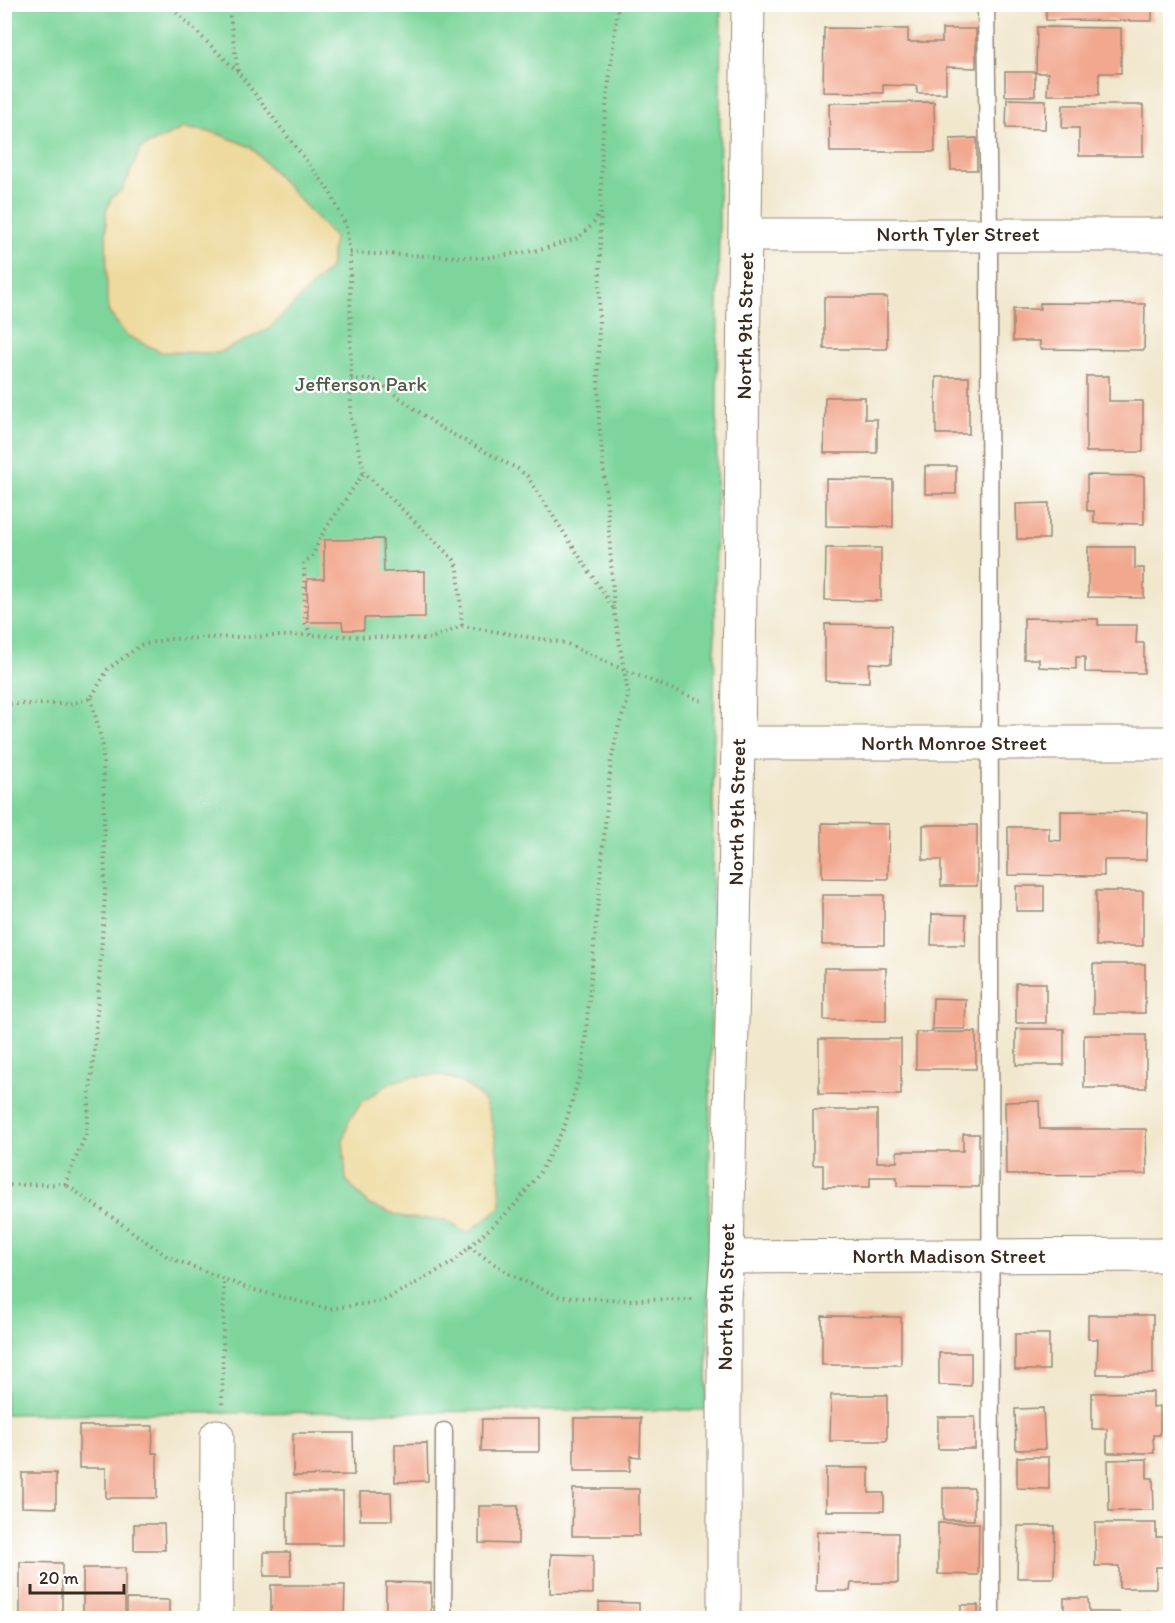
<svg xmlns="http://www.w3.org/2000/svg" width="1175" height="1623" font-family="Itim,sans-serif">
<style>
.green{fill:#7dd59b;stroke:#5c805c;stroke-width:1.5}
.sand{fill:#eeda9e;stroke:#94825e;stroke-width:1.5}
.building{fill:#f2a88f}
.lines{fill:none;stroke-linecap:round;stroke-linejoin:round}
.lane-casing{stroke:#968876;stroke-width:19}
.street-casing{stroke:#968876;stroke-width:35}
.path{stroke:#968876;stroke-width:4;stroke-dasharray:1.5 4.5;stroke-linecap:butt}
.lane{stroke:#fff;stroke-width:16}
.street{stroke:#fff;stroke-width:33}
.labels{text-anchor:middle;stroke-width:4.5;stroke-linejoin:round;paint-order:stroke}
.street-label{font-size:21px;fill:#3b2a1e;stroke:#fff}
.park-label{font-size:21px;fill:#4f5d44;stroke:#fff}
</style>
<rect width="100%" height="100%" fill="#fff"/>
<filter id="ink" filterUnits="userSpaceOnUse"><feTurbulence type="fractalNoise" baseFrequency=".0167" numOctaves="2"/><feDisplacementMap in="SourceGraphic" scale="12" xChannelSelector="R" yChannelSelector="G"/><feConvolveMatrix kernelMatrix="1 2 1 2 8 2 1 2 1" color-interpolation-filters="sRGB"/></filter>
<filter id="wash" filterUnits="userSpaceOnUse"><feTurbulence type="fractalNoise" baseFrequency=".008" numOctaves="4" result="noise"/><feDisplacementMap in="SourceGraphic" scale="24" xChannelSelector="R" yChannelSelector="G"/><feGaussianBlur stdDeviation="1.35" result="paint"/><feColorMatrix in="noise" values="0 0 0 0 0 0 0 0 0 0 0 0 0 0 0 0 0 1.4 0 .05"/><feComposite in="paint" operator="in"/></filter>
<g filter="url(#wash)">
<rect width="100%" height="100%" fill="#f1e7cd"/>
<path class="green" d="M4 5H721L707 1410 5 1414Z"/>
<path class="sand" d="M184 128 216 133 251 147 334 237 330 268 269 329 219 353 161 352 126 335 108 311 107 297 106 211 112 197 123 189 141 148Z
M442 1075C455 1079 469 1085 479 1095 498 1114 500 1181 501 1207L469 1232 462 1231 447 1220 406 1218 369 1205 346 1180 343 1141 349 1120 362 1102 392 1082 413 1076Z"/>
<g id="blocks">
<path class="building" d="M1046 4H1152V21L1046 20Z
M1037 27 1121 28V73H1099V95H1047L1048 73H1036Z
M824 28 908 29V42H942V29H976V68L946 67V93H917V86L883 85V93L823 92Z
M1005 72H1035V96H1005Z
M1007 99 1046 100 1045 129 1006 128Z
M934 102 935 152H830L829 103Z
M1063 105H1143V156H1079V128H1062Z
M977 138V170H951L950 139Z
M824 297H887V349H824Z
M1040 303 1145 304 1144 350 1040 349V341H1013V309H1040Z
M1086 376H1109V401H1143V452H1086Z
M936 377H969V434H936Z
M825 397H865V419H877V453H824Z
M925 466H956V494H925Z
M1087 475 1144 476V524L1094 523V511H1087Z
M826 479 893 480V527L826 526Z
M1049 503V539H1017L1016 504Z
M383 539 384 572 425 571V617L364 618V630H343L342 622H308L307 579H324V540Z
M1088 547H1135V568H1144V598L1088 597Z
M826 548H881V601L825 600Z
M1024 618 1098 619V625H1137L1136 643H1144V673L1085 672V657H1076V669L1039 667V659H1024Z
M825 624 892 625 891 664 869 663V682L825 681Z
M1061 811 1147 812 1146 860H1104V876L1008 875V827H1049V840L1061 841Z
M822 823 889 824 888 879 822 878Z
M923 825H977V886H941V860H923Z
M1016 886H1044V911H1016Z
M1096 891H1143V946H1096Z
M822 895H884V945H822Z
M932 914 966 915 965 945H931Z
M1093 964H1145V1013H1093Z
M824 968H886V1021L824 1020Z
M1016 983H1046V1023H1016Z
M933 998 966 999 965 1029H932Z
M1016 1029H1064V1065H1016Z
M916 1032H976V1069H916Z
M1084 1035H1146V1088H1084Z
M819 1039H901V1095L819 1094Z
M1039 1101 1040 1129H1146L1147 1174 1006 1175 1005 1102Z
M813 1110H877V1162H897V1151H963V1134H979V1187L897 1186V1177H870V1187H823V1165H813Z
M1088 1315H1153V1374H1097L1098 1339H1088Z
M822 1316 901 1317V1365H822Z
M1015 1334H1049V1370H1015Z
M939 1353H971V1386L939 1385Z
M1153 1392V1407L1160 1406V1435H1153L1154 1453H1107V1429H1092V1393Z
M831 1395H887V1441H830Z
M1043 1408 1045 1449 1016 1450 1015 1409Z
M938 1417H975V1449H938Z
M574 1418H641L640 1457 631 1456 630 1471H574Z
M482 1419H539V1452H481Z
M79 1426H153L152 1453H157V1498H106V1468H79Z
M293 1433H353L354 1475 293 1476Z
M427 1443 428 1481 395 1482V1444Z
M1017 1457H1049V1489L1017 1488Z
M1147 1459V1478H1153L1154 1510 1109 1511 1108 1460Z
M826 1468H869V1493H884V1511H826Z
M22 1473H56V1508L22 1507Z
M943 1488H974V1520H943Z
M573 1489H639V1536H572Z
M287 1492H343V1545H287Z
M360 1492H391L392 1520H360Z
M479 1506H518V1544L479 1543Z
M938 1523H979L978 1575 938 1574Z
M1095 1523H1156V1537H1164V1567H1156V1588H1119V1566H1095Z
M134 1524H164L165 1550H134Z
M1018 1526H1055L1054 1578H1017Z
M817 1532 898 1533V1583H851L850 1591H816Z
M264 1552H290L291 1576H264Z
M551 1554 593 1555V1594L550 1593Z
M20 1562 62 1563V1618H20Z
M83 1568H125V1618H83Z
M386 1582 431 1583V1618H386Z
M271 1585H345L344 1618H271Z
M1064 1598H1088L1089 1612H1119L1120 1618H1064Z
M127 1599 169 1600V1618H127Z
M599 1602 639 1603V1618H599Z
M961 1605H978V1618H961Z
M1130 1613 1151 1614V1618H1130Z"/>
</g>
</g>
<g filter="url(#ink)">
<use href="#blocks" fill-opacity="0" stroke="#968876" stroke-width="1.5"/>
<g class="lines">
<g class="lane-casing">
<path id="lane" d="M986 4 989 234 991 1618
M443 1618 444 1431"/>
</g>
<g class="street-casing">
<path id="street" d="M746 235H1170
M738 743H1170
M727 1257 1170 1255
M216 1618 217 1436
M724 1618V1299L727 1257 738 743 748 4"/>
</g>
<path class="path" d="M168 4 238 72
M228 4 238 72 329 190 346 226 350 253 351 418 364 472 454 560 458 569 462 626
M618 4 602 141 598 374 599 421 608 515 614 609 624 670 702 701
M350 253 484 258 540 250 578 238 592 225 600 213
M351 379H371L378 382 441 428 518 469 527 476 613 608
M311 635 305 622 304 562 312 557 321 536 364 472
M4 704H69L91 698 108 669 141 645 169 639 311 635 430 639 462 626 565 643 624 670 628 693 627 703 619 725 611 761 583 1064 564 1128 539 1174 513 1207 452 1263 383 1301 329 1309 247 1288 168 1257 65 1184
M4 1185 65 1184 86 1134 95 1041 105 895 103 747 91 698
M469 1247 511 1275 560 1297 628 1300 692 1299
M222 1404 224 1279"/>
<use href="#lane" class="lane"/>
<use href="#street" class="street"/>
</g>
</g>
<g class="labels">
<g class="street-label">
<text x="958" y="241">North Tyler Street</text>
<text transform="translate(745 326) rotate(-89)" y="7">North 9th Street</text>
<text x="954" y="750">North Monroe Street</text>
<text transform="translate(737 812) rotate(-89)" y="7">North 9th Street</text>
<text x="949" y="1263">North Madison Street</text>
<text transform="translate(726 1297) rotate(-89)" y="7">North 9th Street</text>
</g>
<g class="park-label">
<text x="361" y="391">Jefferson Park</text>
</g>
</g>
<rect width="1175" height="1623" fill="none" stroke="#fff" stroke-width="24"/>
<path d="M30 1584v9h94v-9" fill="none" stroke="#3b2a1e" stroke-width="3"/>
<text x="39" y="1584" font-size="18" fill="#3b2a1e" stroke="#ffffff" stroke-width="4.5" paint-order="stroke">20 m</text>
</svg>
